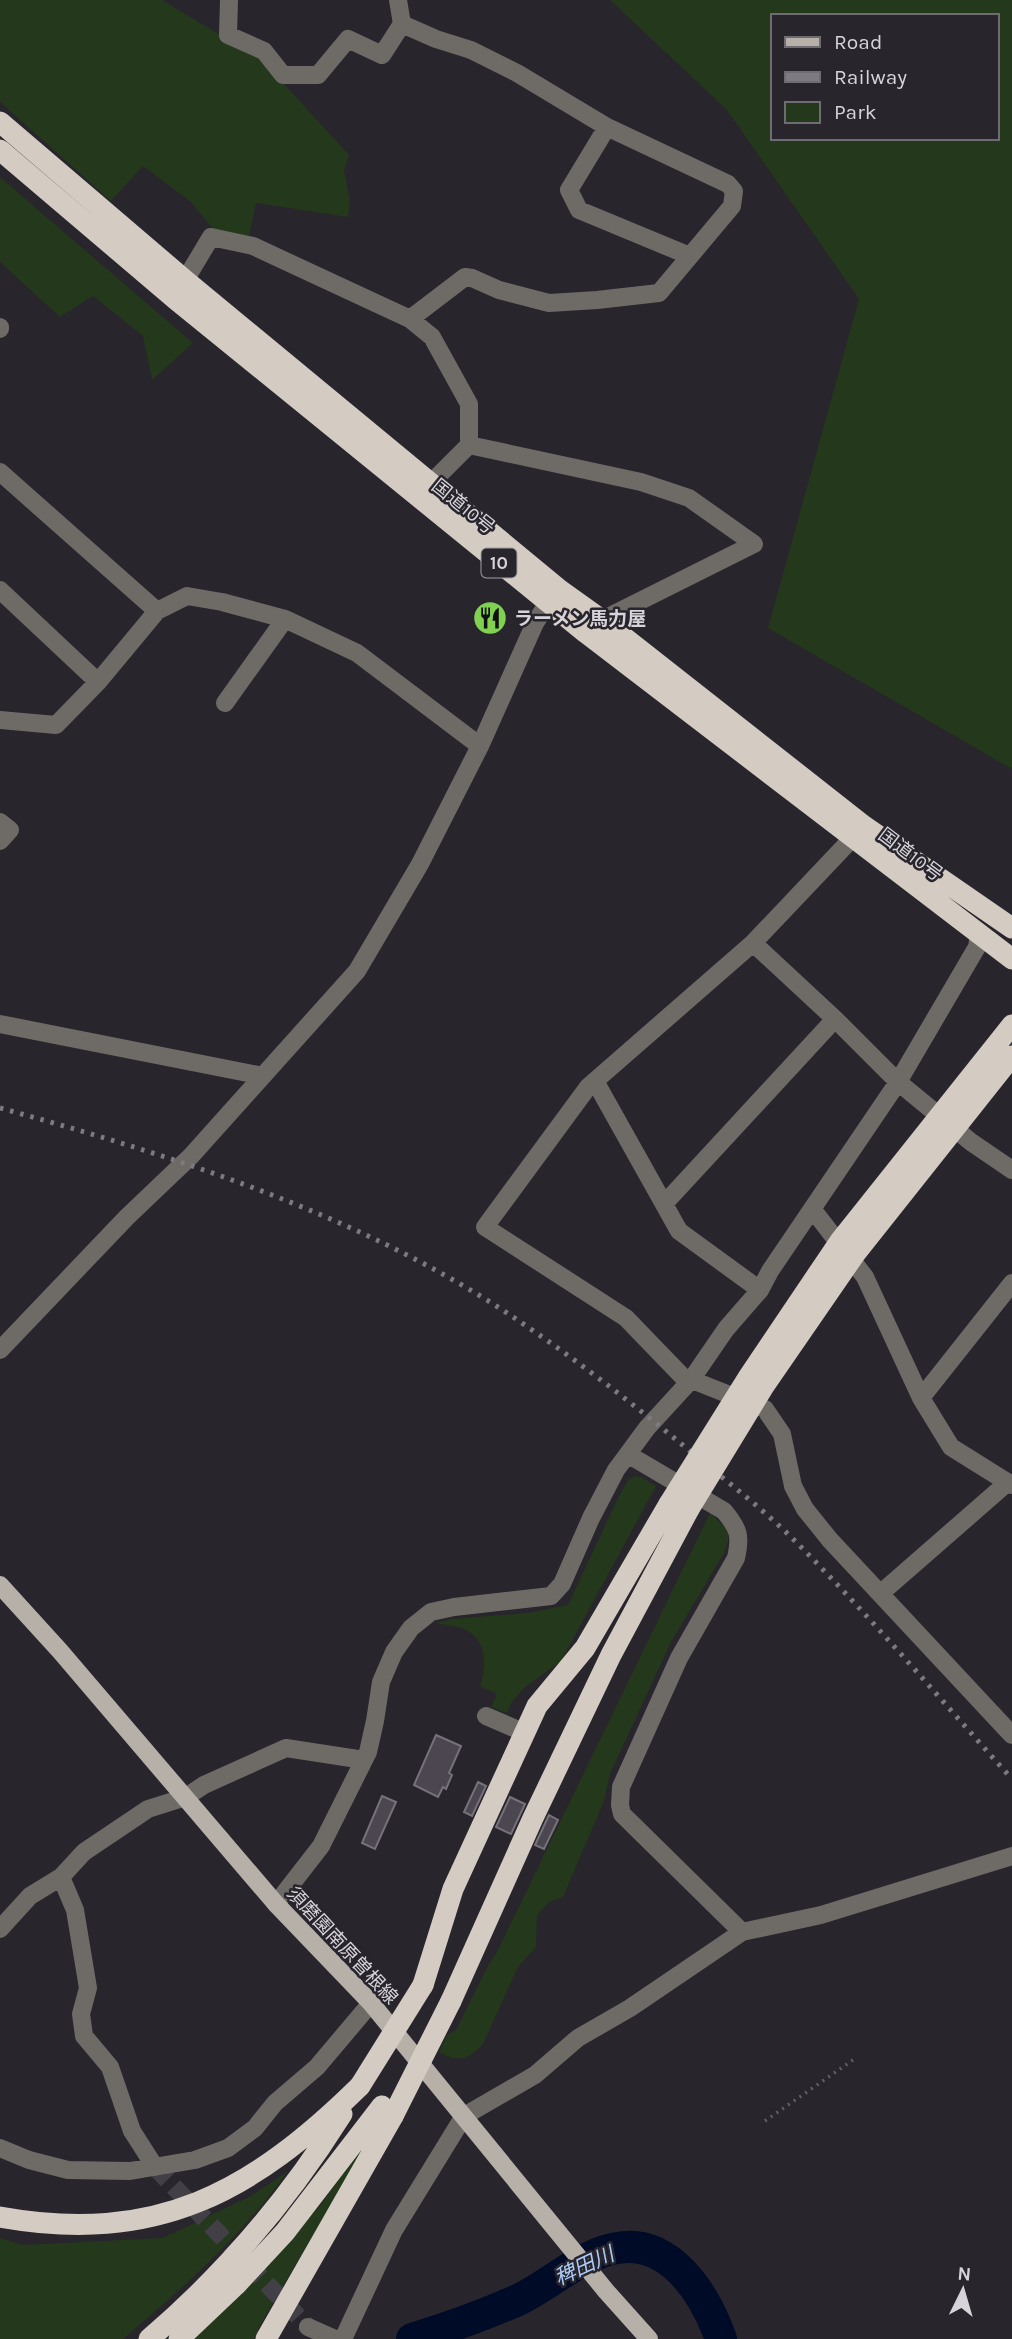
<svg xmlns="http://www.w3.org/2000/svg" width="1012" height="2339" font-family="Karla,'Noto Sans JP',sans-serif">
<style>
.green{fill:#24381c;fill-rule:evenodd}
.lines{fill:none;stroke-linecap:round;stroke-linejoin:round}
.river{stroke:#000b27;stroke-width:32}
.building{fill:#4b464f;stroke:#76727b;stroke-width:2}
.minor-tunnel{stroke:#423f46;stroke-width:18;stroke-dasharray:18 9;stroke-linecap:butt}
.path{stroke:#605d64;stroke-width:3.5;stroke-dasharray:2 5;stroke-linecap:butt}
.minor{stroke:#6e6b67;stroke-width:18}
.major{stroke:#b7b0a9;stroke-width:18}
.highway{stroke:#d4cbc2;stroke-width:21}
.rail{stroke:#7d7a81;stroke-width:5;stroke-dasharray:3.5 7;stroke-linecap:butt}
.highway-bridge{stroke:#d4cbc2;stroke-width:21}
.labels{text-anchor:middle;stroke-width:5;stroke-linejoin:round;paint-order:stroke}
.shield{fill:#28252c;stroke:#a29fa5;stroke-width:2}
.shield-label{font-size:18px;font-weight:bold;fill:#d6d3d9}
.street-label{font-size:19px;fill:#d6d3d9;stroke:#28252c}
.poi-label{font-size:19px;font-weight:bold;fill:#d6d3d9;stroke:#28252c;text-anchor:start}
.water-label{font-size:21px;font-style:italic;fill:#aaccfa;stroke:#28252c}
</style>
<rect width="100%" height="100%" fill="#28252c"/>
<path class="green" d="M0 0H162L220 35 253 50 349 155 344 170 350 201 348 217 256 203 248 242 218 235 191 202 143 166 111 201 0 102Z
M610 0H1012V769L768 628 859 299 727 110ZM772 16H996V138H772Z
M0 177 193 343 152 380 143 336 93 296 60 317 0 262Z
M636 1476 641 1477 656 1486 561 1661 524 1688 511 1703 507 1713 491 1707 497 1694 480 1686C488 1663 487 1635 458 1627 451 1625 443 1625 436 1623L452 1619 527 1613 568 1605 619 1496 628 1480Z
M710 1513 728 1530V1541L724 1553 671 1642 610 1774 604 1801 563 1897 549 1902 537 1915 536 1947 518 1967 483 2044C468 2060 459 2063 439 2052L447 2035 456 2030 489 1964 496 1954Z
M373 2133 260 2325 254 2339H194L318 2208Z
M288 2171C244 2234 182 2289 123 2339H0V2238L23 2245 163 2238 251 2196Z"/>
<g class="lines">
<path class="river" d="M412 2339C448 2328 484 2315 518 2300 550 2285 578 2257 612 2249 669 2235 705 2294 721 2339"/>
</g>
<path class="building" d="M436 1735 461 1746 449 1773 452 1775 446 1789 443 1787 438 1797 414 1785Z
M478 1782 486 1786 472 1816 464 1812Z
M382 1796 396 1802 375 1849 362 1843Z
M510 1797 525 1804 511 1834 496 1827Z
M549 1815 558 1820 544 1849 535 1845Z"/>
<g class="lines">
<path class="minor-tunnel" d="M155 2167 308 2327"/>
<path class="path" d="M765 2121 853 2060"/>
<path class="minor" d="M229 0 228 35 264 51 283 75H318L348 39 382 55 402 24
M398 0 402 24 436 39 471 50 517 73 607 127 728 184 734 191 732 206 659 293 597 300 549 303 499 290 472 278 465 277 410 319
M607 127 569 190 579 210 690 256
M178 292 211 237 253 246 410 319 432 337 469 404V445L421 493
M0 327V329
M469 445 641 482 689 498 754 544 602 620
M0 472 157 611
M0 590 98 682
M225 703 285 619
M0 720 56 725 98 682 157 611 187 596 222 602 285 619 357 653 480 746
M0 822 10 830 0 841
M862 828 753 943 588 1087 485 1227 626 1318 682 1376 765 1409 782 1434 793 1486 805 1509 830 1540 1012 1735
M753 943 835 1019 898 1082 971 1142 1012 1170
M0 1024 263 1076
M595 1081 679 1231 760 1290
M664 1204 835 1019
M813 1210 865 1277 921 1398 951 1447 1012 1485
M0 1350 127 1217 191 1156 357 971 420 864 480 746 535 623 548 603 558 593
M921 1398 1012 1283
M629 1455 724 1511C739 1529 741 1536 736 1558L679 1658 621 1787 620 1805 622 1814 742 1932
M881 1593 1007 1483
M486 1716 523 1732
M61 1877 75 1910 88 1988 81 2014 84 2036 110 2067 132 2131 155 2167
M276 1904 321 1846 368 1752 375 1721 381 1682 394 1652 411 1628 431 1612 454 1607 551 1596 562 1584 591 1518 616 1470 647 1428 691 1380 726 1329 760 1290 770 1271 898 1082 977 947 979 934
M0 1929 30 1896 61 1877 84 1852 148 1809 186 1797 204 1785 286 1748 364 1760
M0 2148 29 2160 68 2170 130 2171 195 2160 228 2148 255 2128 275 2103 317 2067 371 2003
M308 2327 335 2339
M343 2339 394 2230 464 2116 535 2075 578 2038 630 2008 742 1932 821 1915 1012 1856"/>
<path class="major" d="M0 1585 60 1651 276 1904 371 2003 606 2291 649 2339"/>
<path class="highway" d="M0 122 186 281 560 590 602 620 864 826 1012 928
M0 150 174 298 586 633 1012 959
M423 1985 453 1889 537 1706 585 1648 669 1504
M451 2001 533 1818 611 1655 689 1509
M0 2217C156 2245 251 2193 360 2086
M149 2339C224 2275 290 2197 342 2114
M179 2339 236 2285 285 2232 382 2106
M266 2339 393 2116"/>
<path class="rail" d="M0 1108C171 1155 351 1212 501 1309 565 1351 626 1398 685 1447 721 1477 761 1507 794 1540 870 1616 940 1699 1012 1779"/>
<path class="highway-bridge" d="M669 1504 749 1376 840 1241 1012 1025
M689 1509 764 1386 855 1254 1012 1056
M360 2086 423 1985
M393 2116 451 2001"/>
</g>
<defs>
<g id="restaurant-disc" transform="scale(1.75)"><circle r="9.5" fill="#80d051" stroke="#28252c"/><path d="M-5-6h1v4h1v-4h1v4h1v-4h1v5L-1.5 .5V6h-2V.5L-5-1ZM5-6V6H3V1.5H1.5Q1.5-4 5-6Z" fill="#111"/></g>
</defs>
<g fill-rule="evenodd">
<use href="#restaurant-disc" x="490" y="618"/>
</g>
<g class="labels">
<rect class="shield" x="481.5" y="548.5" width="35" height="29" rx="5"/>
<g class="shield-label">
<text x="499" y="569">10</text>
</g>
<g class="street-label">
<text transform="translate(464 506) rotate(39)" y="7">国道10号</text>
<text transform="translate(911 854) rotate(37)" y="7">国道10号</text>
<text transform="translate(343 1945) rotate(47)" y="7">須磨園南原曽根線</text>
</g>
<g class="poi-label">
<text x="514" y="625">ラーメン馬力屋</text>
</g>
<g class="water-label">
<text transform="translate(584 2266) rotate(-25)" y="7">稗田川</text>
</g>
</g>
<rect x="771" y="14" width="228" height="126" fill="#28252c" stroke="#6e6b71" stroke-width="2"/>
<rect x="785" y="37" width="35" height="10" fill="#b7b0a9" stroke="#6e6b71" stroke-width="2"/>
<text x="834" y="49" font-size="21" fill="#d6d3d9">Road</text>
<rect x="785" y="72" width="35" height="10" fill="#7d7a81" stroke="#6e6b71" stroke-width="2"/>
<text x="834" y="84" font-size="21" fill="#d6d3d9">Railway</text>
<rect x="785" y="102" width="35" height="21" fill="#24381c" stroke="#6e6b71" stroke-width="2"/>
<text x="834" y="119" font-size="21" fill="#d6d3d9">Park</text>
<g transform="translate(963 2290) rotate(5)" stroke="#28252c" stroke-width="5" paint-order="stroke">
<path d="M0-5L12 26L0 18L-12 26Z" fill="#d6d3d9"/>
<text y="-10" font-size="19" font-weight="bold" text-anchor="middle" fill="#d6d3d9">N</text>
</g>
</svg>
